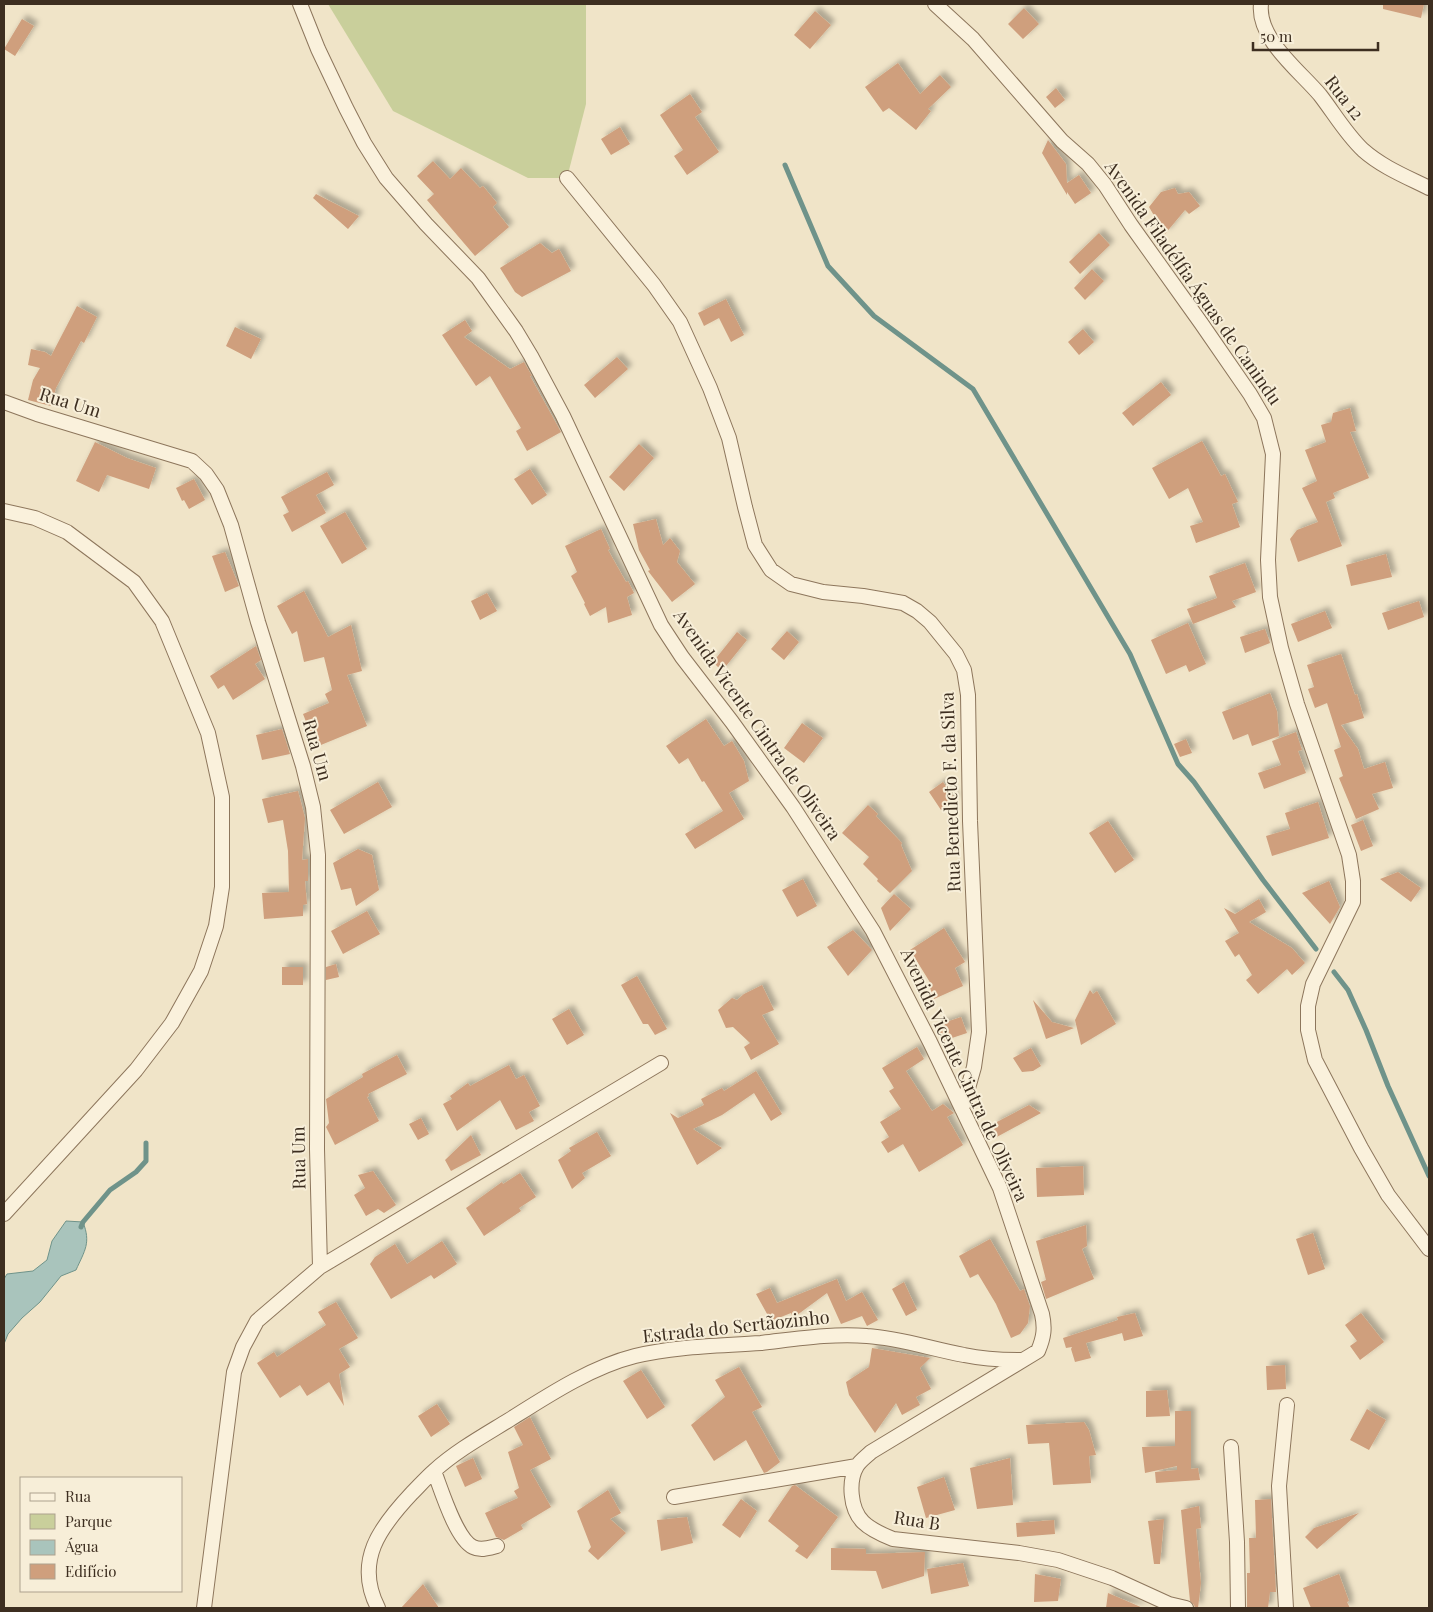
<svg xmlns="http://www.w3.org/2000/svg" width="1433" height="1612" font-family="'Playfair Display',serif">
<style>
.green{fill:#c9cf9b}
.water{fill:#a9c4bc;stroke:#6f938a}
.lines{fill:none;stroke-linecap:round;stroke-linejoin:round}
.stream{stroke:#6f938a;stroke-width:5}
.building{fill:#cf9f7d;filter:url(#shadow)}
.minor-casing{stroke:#8d765c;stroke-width:16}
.minor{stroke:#faf1dc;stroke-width:14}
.labels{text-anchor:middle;stroke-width:4;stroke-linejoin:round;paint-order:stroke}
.street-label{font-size:18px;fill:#3d2e20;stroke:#f7eed8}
</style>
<defs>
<filter id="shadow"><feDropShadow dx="4.5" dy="-4.5" stdDeviation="2.5" flood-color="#0004"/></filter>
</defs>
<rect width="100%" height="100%" fill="#f0e4c8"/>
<path class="green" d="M328 4H586V104L567 178H528L393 111Z"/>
<path class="water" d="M66 1221 83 1222C91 1243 85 1250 76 1270L61 1276 40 1302 22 1318 8 1334 4 1344V1279L7 1274 33 1271 47 1260 52 1241Z"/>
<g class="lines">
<path class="stream" d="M785 165 828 266 874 316 973 389 1130 654 1178 764 1194 782 1263 880 1316 949
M1334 972 1348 990 1366 1030 1388 1086 1429 1176
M81 1227 83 1222 110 1190 136 1172 146 1161V1143"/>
</g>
<path class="building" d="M1383 4H1424L1421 18 1383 9Z
M1024 8 1039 24 1023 39 1008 24Z
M815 11 831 25 810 49 794 35Z
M22 19 34 26 15 56 4 49Z
M898 63 920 94 940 75 951 87 928 109 931 111 916 130 889 108 883 112 865 87Z
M1056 88 1065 100 1055 108 1046 97Z
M690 94 702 112 695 117 719 152 687 175 674 156 683 150 660 115Z
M620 127 630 144 611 155 601 139Z
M1048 140 1066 164 1067 183 1079 175 1091 193 1075 204 1067 192V195L1042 153Z
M433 161 450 179 461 168 480 188 483 186 497 203 493 207 509 227 475 256 427 200 434 194 417 176Z
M1175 188 1178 194 1189 192 1200 206 1189 214 1185 210 1165 234 1149 207 1161 192Z
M316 194 359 216 348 229 313 198Z
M1099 233 1110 245 1080 274 1069 262Z
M540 243 552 253 559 249 571 271 522 297 515 292 500 268Z
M1092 269 1104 281 1085 300 1074 288Z
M726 299 744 335 731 342 719 318 704 326 698 313Z
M77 306 97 317 84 343 81 341 56 388 51 406 28 400 33 380 40 368 28 365 31 349 45 352 51 356Z
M465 320 472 331 464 337 510 369 524 362 532 376H530L561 432 527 451 516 431 521 428 490 376 476 386 442 335Z
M235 327 261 339 251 359 226 346Z
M1083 329 1094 342 1079 355 1068 342Z
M617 357 628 369 595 398 584 385Z
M1161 382 1171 395 1133 426 1122 413Z
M1350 408 1356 431 1350 432 1369 478 1333 493 1335 498 1326 502 1342 546 1298 562 1290 539 1297 530 1318 522 1302 488 1317 481 1305 450 1326 442 1321 425 1331 422 1333 413Z
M1202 441 1221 476 1225 474 1238 502 1232 504 1240 527 1196 543 1190 526 1203 522 1188 488 1169 499 1152 468Z
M95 442 127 458 156 468 149 489 107 475 99 492 76 481Z
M639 444 654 458 624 491 609 477Z
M530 469 547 495 532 505 514 479Z
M327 472 334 485 316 495 326 513 292 532 283 515 289 512 281 497Z
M194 479 205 500 189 509 184 500 182 501 176 488Z
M345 512 367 549 342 564 320 526Z
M656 519 663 545 670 538 680 551 677 562 695 584 672 602 648 571 650 570 639 550 633 524Z
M601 529 610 549 608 550 626 582 628 581 634 593 627 597 632 615 608 623 606 607 590 616 584 604 585 603 571 576 577 572 565 546Z
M225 552 239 586 225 592 212 556Z
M1386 554 1392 577 1351 586 1346 565Z
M1245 563 1256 592 1232 601 1236 607 1193 624 1187 609 1217 598 1209 576Z
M304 591 328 637 351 625 362 671 347 675 367 726 316 747 303 714 329 703 325 694 332 690 324 657 304 662 297 631 292 634 277 606Z
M487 593 497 611 480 620 471 601Z
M1419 601 1424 617 1388 630 1382 613Z
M1325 611 1332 628 1298 642 1291 624Z
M1188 623 1206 664 1189 672 1186 665 1166 674 1151 640Z
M1265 629 1270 643 1245 653 1240 637Z
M787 631 799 642 784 660 771 649Z
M737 632 747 640 722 671 713 662Z
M256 646 261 660 255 664 265 679 233 700 224 685 218 689 210 676Z
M1341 654 1355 695 1357 694 1364 718 1341 725 1358 749 1364 769 1385 762 1393 788 1372 794 1379 809 1356 819 1339 778 1343 776 1334 750 1341 747 1327 703 1315 708 1308 689 1314 687 1307 665Z
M1270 693 1277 711 1279 736 1252 746 1248 734 1233 740 1222 712Z
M706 719 724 746 732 741 744 761 749 781 729 793 744 819 695 849 685 834 723 811 704 781 702 782 688 758 679 764 666 746Z
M802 723 823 738 804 763 784 748Z
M282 729 290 754 262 760 256 735Z
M1296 732 1302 750 1298 751 1306 773 1264 789 1258 773 1281 765 1272 741Z
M1186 739 1192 753 1180 757 1174 744Z
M378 782 392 807 344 834 330 810Z
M943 782 955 799 941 810 929 792Z
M298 791 305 818 302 860 308 859V881H305L307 904 303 905V916L264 919 262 893 289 892 288 851 283 820 268 823 262 799Z
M1318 802 1329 838 1272 856 1266 836 1290 829 1285 813Z
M868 805 878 814 876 816 902 843 901 845 912 871 890 893 877 881 878 879 863 864 869 857 842 833Z
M1363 820 1373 846 1361 851 1351 825Z
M1108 821 1134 860 1115 873 1089 833Z
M358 849 372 855 379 890 356 906 351 888 341 890 333 863Z
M1398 872 1421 888 1411 902 1380 879Z
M803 879 817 906 797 917 782 890Z
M1329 881 1340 907 1330 924 1302 893Z
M894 894 911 909 890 931 881 908Z
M1259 899 1266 912 1249 922 1292 948 1305 963 1292 975 1287 969 1258 994 1246 980 1252 975 1239 954 1235 957 1225 941 1239 933 1224 908 1235 914Z
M367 911 380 934 343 954 331 931Z
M944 928 965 962 955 968 963 986 934 999 929 985 931 984 910 950Z
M853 930 872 950 848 976 827 947Z
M336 964 339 977 326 980V967Z
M282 967H303V985H282Z
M637 976 667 1029 655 1035 648 1024H643L621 985Z
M762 985 774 1010 762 1015 779 1044 751 1060 744 1047 750 1043 733 1027 726 1028 718 1010 732 998 737 1000 744 994Z
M1090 990 1093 994 1097 991 1116 1024 1081 1045 1075 1020Z
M1033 1000 1052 1022 1074 1028 1046 1039Z
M569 1009 584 1035 567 1045 552 1019Z
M961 1017 967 1033 943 1041 937 1025Z
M917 1047 924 1059 906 1071 932 1111 943 1104 954 1113 947 1117 963 1145 919 1172 903 1144 888 1153 881 1142 889 1137 880 1122 901 1109 889 1091 894 1088 882 1068Z
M1031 1048 1041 1066 1033 1071 1022 1072 1013 1058Z
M397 1055 407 1074 368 1094 369 1096 367 1097 379 1121 335 1145 326 1127 329 1123 326 1099 363 1077 362 1074Z
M509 1065 516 1079 524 1075 540 1106 529 1112 534 1121 516 1130 500 1100 457 1131 443 1104 452 1099 450 1096 468 1083 470 1086Z
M756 1071 782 1114 771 1121 754 1093 722 1115 693 1129 722 1148 697 1165 670 1113 678 1118 704 1105 701 1099 722 1088 724 1091Z
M1029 1105 1041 1113 993 1139 995 1123Z
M421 1118 429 1134 418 1140 409 1124Z
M597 1132 611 1156 582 1173 585 1178 572 1189 558 1160 571 1151 569 1148Z
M471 1135 481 1155 451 1171 445 1160Z
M1083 1166 1084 1195 1037 1197 1036 1168Z
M373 1171 396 1205 384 1213 378 1209 366 1216 354 1195 365 1188 358 1175Z
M520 1173 536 1197 519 1208 521 1211 484 1236 466 1208 502 1182 503 1184Z
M1086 1225 1087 1246 1082 1249 1094 1279 1046 1299 1041 1282 1046 1280 1036 1241Z
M1313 1233 1325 1269 1308 1275 1296 1239Z
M990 1239 1020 1291 1024 1289 1030 1306 1028 1323 1020 1334 1011 1338 996 1304 978 1274 970 1278 959 1256Z
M442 1241 457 1264 434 1279 431 1275 391 1299 370 1264 375 1257 395 1244 407 1264Z
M837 1279 846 1301 862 1292 878 1320 867 1326 862 1316 841 1324 827 1293 793 1318 791 1313 771 1321 756 1294 770 1288 777 1303Z
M904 1282 917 1310 906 1316 892 1289Z
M336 1302 358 1338 339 1349 350 1367 339 1374 344 1406 329 1382 307 1396 300 1385 280 1398 257 1363 274 1352 277 1357 326 1325 318 1312Z
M1135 1313 1143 1336 1124 1341 1122 1333 1086 1343 1091 1358 1075 1362 1071 1349 1072 1347 1066 1348 1063 1338 1118 1320 1117 1317Z
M1361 1313 1384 1342 1360 1360 1350 1346 1357 1341 1345 1325Z
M872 1348 930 1358 920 1368 931 1389 916 1397 920 1405 902 1415 896 1403 875 1433 849 1395 846 1382 869 1367Z
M1285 1365 1286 1389 1267 1390 1266 1366Z
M739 1367 762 1407 752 1412 780 1462 767 1472 764 1473 746 1440 714 1461 691 1425 725 1397 715 1380Z
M641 1370 665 1407 647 1419 623 1381Z
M1167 1390 1170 1416 1146 1417V1391Z
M437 1404 450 1424 431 1437 418 1416Z
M1367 1409 1386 1420 1369 1450 1350 1440Z
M1175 1411H1191V1469L1198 1468 1200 1480 1156 1483 1155 1472 1177 1470V1466L1145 1473 1142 1447 1175 1446Z
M530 1417 551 1459 530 1470 551 1507 521 1525 523 1529 504 1540 496 1537 485 1513 518 1498 514 1491 519 1488 508 1452 523 1445 514 1427Z
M1084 1422 1089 1430 1096 1455 1089 1456 1091 1483 1053 1485 1049 1443 1028 1444 1026 1425Z
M473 1458 482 1479 465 1487 456 1466Z
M1010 1458 1013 1505 977 1509 970 1468Z
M944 1477 955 1510 926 1518 917 1487Z
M795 1485 838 1517 807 1559 795 1551 799 1546 768 1521 792 1486Z
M608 1490 621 1513 610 1519 626 1533 598 1560 588 1551 591 1547 577 1511Z
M741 1499 757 1511 740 1538 722 1525Z
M1271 1499 1276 1592H1270L1268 1608H1247V1573H1250L1249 1538H1256L1255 1500Z
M1199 1506 1201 1528 1196 1529 1201 1583 1198 1608H1195L1194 1605 1190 1601 1181 1510Z
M1359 1513 1317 1549 1305 1537 1314 1528Z
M687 1517 693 1543 661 1551 657 1520Z
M1164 1519 1160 1564H1154L1148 1521Z
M1054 1520 1055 1534 1017 1537 1016 1523Z
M831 1548 866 1549V1554L925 1552 924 1576 882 1589 876 1571 831 1570Z
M963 1563 969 1586 931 1594 927 1569Z
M1035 1574 1061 1579 1058 1601 1034 1602Z
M1339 1574 1349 1601 1347 1602 1350 1608H1311L1303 1588Z
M423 1584 439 1608H401Z
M1108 1593 1143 1608H1106Z"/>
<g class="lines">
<g class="minor-casing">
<path id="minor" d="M300 4 318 49 346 108 364 143 386 178 426 224 478 278 516 331 531 356 563 416 661 625 682 657 732 722 793 807 873 931 930 1042 1000 1188 1042 1314C1045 1328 1044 1337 1038 1351L871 1452C867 1456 860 1461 857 1466 848 1481 850 1509 863 1522 871 1530 883 1535 893 1539L1019 1553 1058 1560 1112 1578 1169 1604 1186 1608
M935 4 973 39 1062 141 1088 164 1105 185 1131 225 1201 323 1250 394 1264 418 1273 454 1268 560 1270 597 1281 648 1297 704 1349 855 1353 881V902L1313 984 1308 1006V1030L1315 1060 1361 1148 1388 1195 1429 1249
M1261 4C1257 39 1300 71 1320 95 1334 113 1346 134 1363 150 1382 167 1407 177 1429 188
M567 178 654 285 680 322 710 388 729 438 745 507 755 545 771 570 791 584 823 592 863 596 903 603 917 611 930 622 956 654 964 670 968 695 970 821 979 1032 974 1067 962 1109
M4 402 37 414 192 461 206 474 217 490 231 525 258 622 303 766 313 807 318 855 317 1149 320 1267
M4 511 35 518 67 532 134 582 162 621 208 733 222 797V887L216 926 201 971 172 1023 136 1070 4 1214
M1231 1447 1237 1542 1238 1608
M434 1471C441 1489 456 1539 473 1547 481 1551 489 1548 497 1546
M674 1497 857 1466
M204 1608 234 1372 243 1347 257 1321 320 1267 661 1063
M378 1608C354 1561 380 1527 412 1493 419 1486 426 1478 434 1471 456 1451 483 1436 509 1420 547 1396 591 1367 635 1356 676 1346 719 1346 761 1343 796 1339 832 1333 867 1336 900 1338 931 1349 964 1355 983 1359 1003 1360 1023 1360
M1286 1608 1279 1486 1287 1405"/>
</g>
<use href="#minor" class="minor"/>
</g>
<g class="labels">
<g class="street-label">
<text transform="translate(1344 98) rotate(52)" y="6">Rua 12</text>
<text transform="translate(1193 283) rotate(55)" y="6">Avenida Filadélfia Águas de Canindu</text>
<text transform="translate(70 403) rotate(17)" y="6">Rua Um</text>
<text transform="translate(757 725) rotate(55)" y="6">Avenida Vicente Cintra de Oliveira</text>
<text transform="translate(317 750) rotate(74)" y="6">Rua Um</text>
<text transform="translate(951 792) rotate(-92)" y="6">Rua Benedicto F. da Silva</text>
<text transform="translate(964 1075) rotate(65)" y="6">Avenida Vicente Cintra de Oliveira</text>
<text transform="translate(299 1158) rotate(-91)" y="6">Rua Um</text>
<text transform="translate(736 1327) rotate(-6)" y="6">Estrada do Sertãozinho</text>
<text transform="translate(917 1521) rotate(9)" y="6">Rua B</text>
</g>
</g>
<rect width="1433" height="1612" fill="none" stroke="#3d2e20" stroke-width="10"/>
<rect x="20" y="1477" width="162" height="115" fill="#f7eed8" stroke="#ada18e"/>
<rect x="30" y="1493" width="25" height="8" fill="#faf1dc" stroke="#ada18e"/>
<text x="65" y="1502" font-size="15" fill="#3d2e20">Rua</text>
<rect x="30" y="1514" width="25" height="15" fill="#c9cf9b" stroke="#ada18e"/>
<text x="65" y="1527" font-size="15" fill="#3d2e20">Parque</text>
<rect x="30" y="1540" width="25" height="15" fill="#a9c4bc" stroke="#ada18e"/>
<text x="65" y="1552" font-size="15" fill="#3d2e20">Água</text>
<rect x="30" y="1564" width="25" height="15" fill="#cf9f7d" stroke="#ada18e"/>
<text x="65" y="1577" font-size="15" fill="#3d2e20">Edifício</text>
<path d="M1253 42v8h125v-8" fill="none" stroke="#3d2e20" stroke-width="2.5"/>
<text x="1260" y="42" font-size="15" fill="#3d2e20" stroke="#f7eed8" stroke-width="4" paint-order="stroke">50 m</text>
</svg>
